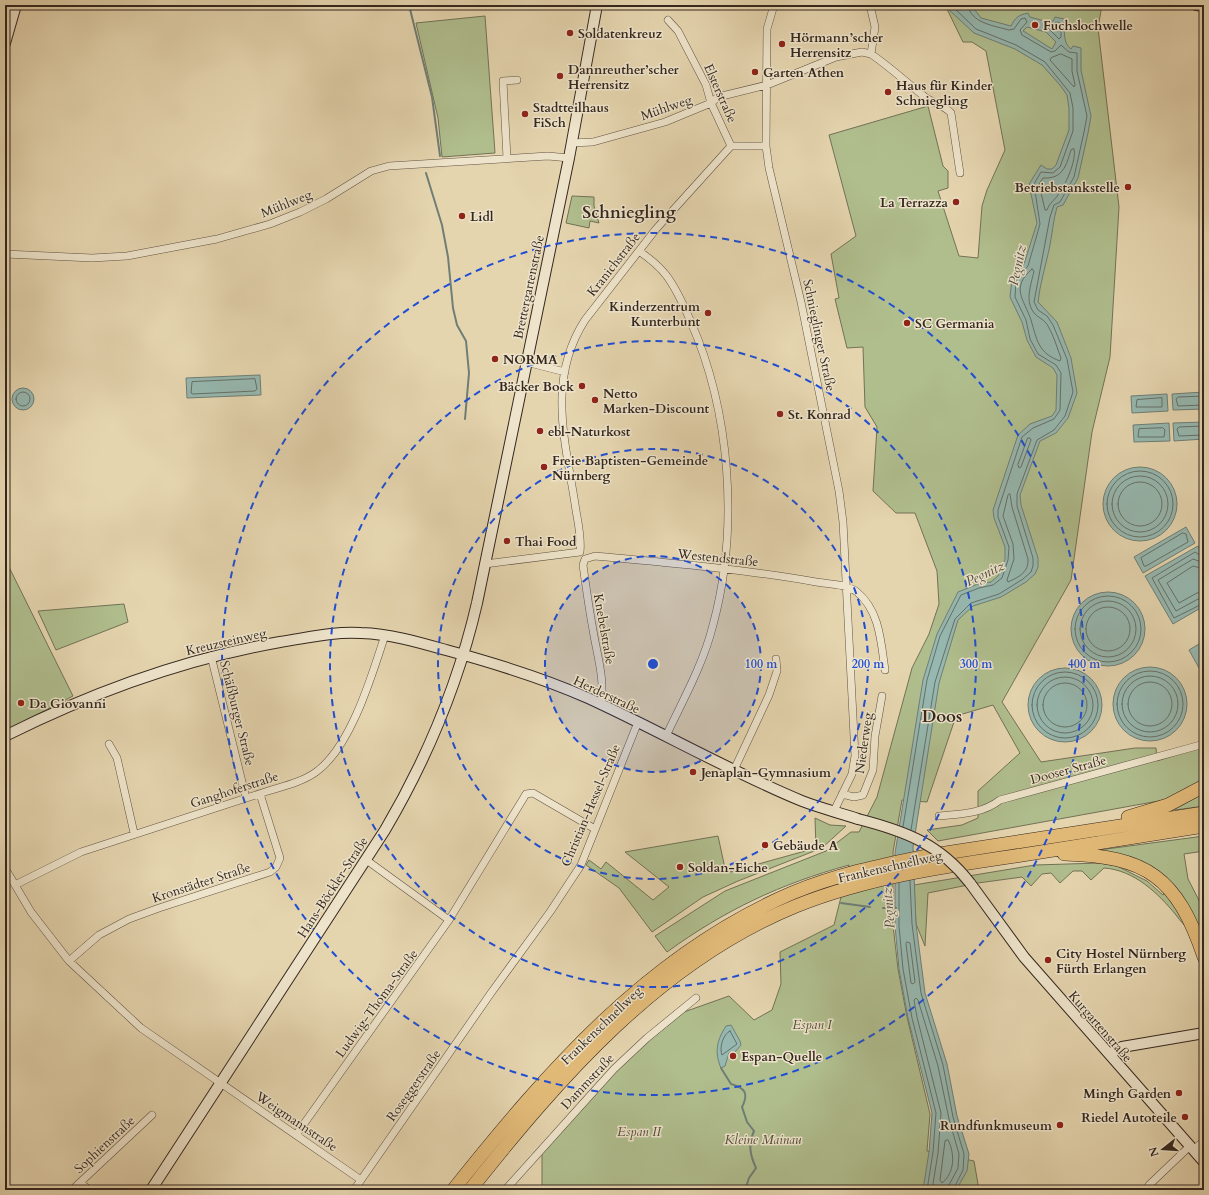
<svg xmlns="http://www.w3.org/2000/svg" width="1209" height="1195" font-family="Cardo,serif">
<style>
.green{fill:#b0be8e;stroke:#727256}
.water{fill:#96b8b0;stroke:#6f7e76;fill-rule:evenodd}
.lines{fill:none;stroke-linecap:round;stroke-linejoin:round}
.shore{stroke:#657068;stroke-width:1}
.stream{stroke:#6f7e76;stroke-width:2}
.street-casing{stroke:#605243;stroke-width:8}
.secondary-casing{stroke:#34271f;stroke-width:12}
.highway-casing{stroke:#34271f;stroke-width:14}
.street{stroke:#eee4cb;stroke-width:7}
.secondary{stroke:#eee4cb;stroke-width:10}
.highway{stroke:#e2ba78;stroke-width:13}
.secondary-bridge-casing{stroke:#34271f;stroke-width:12;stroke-linecap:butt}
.secondary-bridge{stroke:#eee4cb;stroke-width:10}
.ring{fill:none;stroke:#1d4ed8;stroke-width:2;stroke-dasharray:7 5}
.poi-dot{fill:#8f2418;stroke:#eee4cb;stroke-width:1.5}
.labels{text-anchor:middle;stroke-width:3;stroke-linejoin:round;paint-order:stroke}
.poi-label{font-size:13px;font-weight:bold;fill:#34271f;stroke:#eee4cb;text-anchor:start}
.street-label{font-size:13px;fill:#34271f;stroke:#eee4cb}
.park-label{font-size:13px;font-style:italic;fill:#534d3b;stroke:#eee4cb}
.water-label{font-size:14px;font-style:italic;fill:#4c4b43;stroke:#eee4cb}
.district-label{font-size:17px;font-weight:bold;fill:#34271f;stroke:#eee4cb}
.centre{fill:#1d4ed8;stroke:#eee4cb;stroke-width:2}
.ring-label{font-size:12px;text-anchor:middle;font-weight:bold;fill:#1d4ed8;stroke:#eee4cb;stroke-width:3;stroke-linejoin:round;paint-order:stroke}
</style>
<rect width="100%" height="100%" fill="#e5d5af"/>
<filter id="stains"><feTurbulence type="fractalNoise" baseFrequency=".005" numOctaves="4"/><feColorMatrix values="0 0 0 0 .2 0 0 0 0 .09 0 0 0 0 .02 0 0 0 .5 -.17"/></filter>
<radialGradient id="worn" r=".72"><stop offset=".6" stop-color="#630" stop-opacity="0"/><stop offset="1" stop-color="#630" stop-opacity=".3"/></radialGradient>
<path class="green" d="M945 5H1102L1098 28 1119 207 1110 357 1092 432 1071 580 1002 702 1041 762 1135 748H1156L1157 761 1204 746V781L1175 798 938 841 927 830 962 825 978 818V791L1020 753 993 705 956 716 927 802 902 800 893 852V925L898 969 907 1017 930 1114 927 1151 974 1161 979 1190H542V1150L607 1081 638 1050 684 1012 729 996 754 1020 772 1010 781 984 780 952 834 925 849 865C780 884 725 910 667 952L655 936 725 891 826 851 851 832H859L877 797 912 668 929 634 939 604 937 571 915 513H896L873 491 877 427 865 407 863 347 847 348 835 299 839 298 831 254 856 236 829 135 928 106 943 166 948 171V188L938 191 959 256 978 258 982 206 987 190 1005 150 986 51 972 42H963Z
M485 16 495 153 442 157 438 118 416 23Z
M572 196 594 197V206L599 223 590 221 589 228 566 223Z
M5 559 73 696 5 731Z
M124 604 128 622 56 650 38 611Z
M1204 793V806L1175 810V809Z
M815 818 830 825 846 826 822 848 738 881 703 897 652 932 619 888 586 865 589 860 601 869 606 862 653 900 669 887 625 852 718 836 726 873 816 848Z
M1204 836V851L1184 854 1188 879 1204 910V982C1200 964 1197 948 1189 932 1186 926 1180 921 1176 915 1158 893 1134 870 1104 868L1091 880 1082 871H1073L1060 883 1051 873 1042 874 1031 886 1022 877 978 883 928 893 925 946 916 924 914 885 1035 865 1100 863 1117 866 1147 881 1163 895 1170 884 1097 852 1099 850Z"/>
<path class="water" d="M947 5H971L981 18 1011 26C1015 18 1018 15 1028 13L1030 17 1048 22 1053 21 1055 17 1064 19C1065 28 1062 43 1071 49L1073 46 1081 48V70L1091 116 1088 133 1078 178 1063 205 1057 207C1053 221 1052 236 1049 250 1045 268 1040 284 1038 302L1057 322 1071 358 1077 393 1068 418 1056 433 1040 441 1020 495 1021 505 1038 558V567L1035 574 1026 582 1001 597 973 606 958 620 939 683 913 847 916 924 925 993 947 1064 957 1116 969 1154 967 1171 956 1190H923L929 1152 932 1113 908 1018 899 969 895 926V853L923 680 937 634 958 592 978 584 991 582 998 576 1005 559V547L994 518 993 510 1018 435 1030 424 1052 416 1056 410 1057 375 1053 368 1036 357 1027 340 1022 322 1010 297 1012 279 1024 264 1037 223 1029 184 1041 165 1047 169H1052L1056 165 1069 130V108L1067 95 1060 85 1042 65 1015 49 974 33 948 9ZM1027 27 1046 32 1056 42 1052 49 1025 32 1023 31Z
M260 375 261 395 187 398 186 378Z
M12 399a11 11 0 1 1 22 0a11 11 0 1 1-22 0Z
M1204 392V409L1173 410 1172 394Z
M1167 394 1168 411 1132 413 1131 396Z
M1204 422V439L1174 441 1173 423Z
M1169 423 1170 441 1134 442 1133 425Z
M1103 504a37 37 0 1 1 74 0a37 37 0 1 1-74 0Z
M1186 527 1195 543 1143 573 1134 557Z
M1198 546 1204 557V606L1173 624 1145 576Z
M1071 629a37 37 0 1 1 74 0a37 37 0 1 1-74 0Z
M1204 641V677L1189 650Z
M1113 704a37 37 0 1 1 74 0a37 37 0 1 1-74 0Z
M1028 705a37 37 0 1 1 74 0a37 37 0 1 1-74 0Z
M731 1025 740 1041 741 1045 735 1052 729 1053 725 1066 721 1068C714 1052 717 1040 726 1026Z"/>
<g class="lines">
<path class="shore" d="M1058 22 1061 24V37L1059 39 1048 28Z
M1061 54 1072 59V71L1075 85 1074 87 1050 60 1051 58Z
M1074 149C1077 160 1065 186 1058 195 1054 201 1050 202 1047 210H1045L1039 184 1043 178C1063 179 1066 166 1071 150Z
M1032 269 1034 271C1031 285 1024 302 1035 314 1039 318 1045 320 1048 326 1054 336 1057 348 1061 358L1060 361C1038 353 1037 340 1031 320 1024 299 1010 288 1032 269Z
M255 379 257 389 255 391 193 394 191 393 192 382Z
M16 399a7 7 0 1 1 14 0a7 7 0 1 1-14 0Z
M1204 396 1178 397 1176 399 1178 406 1204 405
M1162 398V407H1136L1137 400Z
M1204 426 1179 427 1177 429 1179 436 1204 435
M1163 428 1165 430 1164 437H1138L1139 429Z
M1028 438H1030L1031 440 1021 467 1019 468 1018 465Z
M1107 504a33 33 0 1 1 66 0a33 33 0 1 1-66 0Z
M1112 504a28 28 0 1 1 56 0a28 28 0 1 1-56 0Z
M1118 504a22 22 0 1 1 44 0a22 22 0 1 1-44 0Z
M1010 494 1012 507 1028 559C1029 572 1019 577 1008 582L1007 580 1014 559 1013 544 1003 516 1008 495Z
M1183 533 1186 534 1188 542 1146 566H1144L1141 558Z
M1204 558 1195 552 1152 578 1174 618 1204 603
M1204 563 1193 559 1158 580 1176 611 1198 599 1204 598
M1204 569 1193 566 1167 583 1179 603 1197 593 1204 592
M1075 629a33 33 0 1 1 66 0a33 33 0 1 1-66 0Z
M1080 629a28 28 0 1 1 56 0a28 28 0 1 1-56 0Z
M1086 629a22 22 0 1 1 44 0a22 22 0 1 1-44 0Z
M1117 704a33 33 0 1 1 66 0a33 33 0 1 1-66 0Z
M1032 705a33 33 0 1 1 66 0a33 33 0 1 1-66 0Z
M1122 704a28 28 0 1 1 56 0a28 28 0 1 1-56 0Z
M1037 705a28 28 0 1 1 56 0a28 28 0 1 1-56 0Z
M1128 704a22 22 0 1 1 44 0a22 22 0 1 1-44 0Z
M1043 705a22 22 0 1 1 44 0a22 22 0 1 1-44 0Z
M903 827 927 680 940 636 961 595 979 588 993 585 1002 578 1008 560 1009 547 998 517V510L1022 437 1033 428 1054 419 1060 410 1061 373 1056 365 1038 354 1030 339 1026 320 1015 297 1016 281 1028 266 1040 224 1034 184 1041 172 1053 173 1060 167 1073 131V108L1070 93 1045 62 1016 45 976 29 951 5
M911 830 935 682 955 619 971 603 999 594 1023 579 1031 572 1033 566V558L1017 506V494L1037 440 1054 430 1065 416 1073 392 1067 359 1053 325 1047 316 1038 310 1034 302 1050 217 1054 205 1060 202 1074 177 1084 132 1087 116 1077 71V53L1069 52 1061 45 1055 51 1051 52 1022 35 1020 30 1027 22 1025 18 1021 19 1014 29 1009 30C995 26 970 23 968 5
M910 881 912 924 921 993 943 1065 953 1117 964 1154 963 1170 953 1190
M899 883V926L903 969 912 1018 936 1113 933 1152 927 1190
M907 942 910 943 915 982 913 984 911 983 906 944Z
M730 1031 737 1044 722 1055C719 1048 723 1034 730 1031Z
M948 1140C955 1153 955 1173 942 1183L940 1180 945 1141Z
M932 1190 938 1153 941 1113 917 1017 914 1000 916 998 918 1000 938 1066 949 1119 959 1154 958 1168 949 1185 948 1190"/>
<path class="stream" d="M409 5 432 97 440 156
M426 173 442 225 448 257 453 308 457 325 466 341 469 373 465 419
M841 903 870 907
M883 908H896
M721 1068 731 1084C745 1088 749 1093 742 1107L747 1122 754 1131C748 1145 750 1155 756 1168L749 1178 745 1190"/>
<g class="street-casing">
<path id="street" d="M774 5 767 29 766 146 769 168 801 302 839 491 843 522 855 756 852 774 834 811
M870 5 875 27 871 54C890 67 906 82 925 97 933 103 944 105 951 113L960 173
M668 20 678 31 706 85 711 103 731 146H766
M571 143 593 142 665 122 711 103 718 97 767 85 836 57 862 52 871 54
M507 158 503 81 517 80
M639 251C649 258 659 266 666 275 676 288 684 306 690 320 731 412 739 529 713 625 703 665 683 700 666 736
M5 254 92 258 127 256 217 239 270 224 300 212 326 199 371 171 389 166 548 156 569 158
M526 362 565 372
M485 564 580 552C582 537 577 519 575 504 565 440 547 379 585 320L656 229 731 146
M211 656 246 798
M601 704C605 679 597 655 593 630 589 609 586 587 583 565L585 559 595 556C669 563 743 569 816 582 828 584 847 584 857 592 880 611 881 643 885 670
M109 744 117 758 134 833
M734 770 769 695 777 671 776 659
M842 794 854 797 863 795 873 770 875 736 882 696
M939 816C960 814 982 814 1000 800L1204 744
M365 859 449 920
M5 868 31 912 69 961 141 1028 361 1180
M15 885 81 852 268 791C284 786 302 782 316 772 351 747 372 675 385 635
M69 961 99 935 129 919 159 908 270 872 276 867 280 858 260 794
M296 1135 449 920 526 794 533 793 595 829
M1193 1150 1204 1141
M80 1183 90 1190
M72 1190 152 1115
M354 1190 491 993 550 912 581 865 638 722
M505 1190 614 1069 647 1038 696 998
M1146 1190 1149 1185 1190 1146"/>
</g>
<g class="secondary-casing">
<path id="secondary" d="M1196 5 1204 6
M5 43 16 5
M5 736C93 692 184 659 280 642 307 638 334 631 361 633 391 634 418 642 446 650 494 663 543 678 588 698 660 731 729 771 802 801 820 808 840 813 858 819
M970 883 1024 957 1204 1162
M1109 1054 1122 1047 1204 1033
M151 1190 385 830C428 757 458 685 477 603L569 158 597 5"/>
</g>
<g class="highway-casing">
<path id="highway" d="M1128 817 1168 805 1204 786
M1064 854C1147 856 1177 877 1204 957
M453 1190C548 1071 649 954 792 893 835 875 881 865 926 856L1204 813
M470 1190C560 1077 659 962 796 906 868 877 946 866 1022 855 1082 846 1143 836 1204 826"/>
</g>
<use href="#street" class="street"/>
<use href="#secondary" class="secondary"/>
<use href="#highway" class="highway"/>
<g class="secondary-bridge-casing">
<path id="secondary-bridge" d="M858 819C905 831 940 844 970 883"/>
</g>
<use href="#secondary-bridge" class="secondary-bridge"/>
</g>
<circle cx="653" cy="664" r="108" fill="#1d4ed8" fill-opacity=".12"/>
<g class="ring">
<circle cx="653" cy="664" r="108"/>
<circle cx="653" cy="664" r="215"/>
<circle cx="653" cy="664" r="323"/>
<circle cx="653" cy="664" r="431"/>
</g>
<g class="poi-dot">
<circle cx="1035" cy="25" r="4"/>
<circle cx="570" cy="33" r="4"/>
<circle cx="782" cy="44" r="4"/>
<circle cx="755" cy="72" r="4"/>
<circle cx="560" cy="76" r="4"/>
<circle cx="888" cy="92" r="4"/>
<circle cx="525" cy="114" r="4"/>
<circle cx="1128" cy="187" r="4"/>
<circle cx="956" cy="202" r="4"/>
<circle cx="462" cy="216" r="4"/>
<circle cx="708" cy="313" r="4"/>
<circle cx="907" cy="323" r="4"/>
<circle cx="495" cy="359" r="4"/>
<circle cx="582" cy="386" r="4"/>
<circle cx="595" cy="400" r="4"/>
<circle cx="780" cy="414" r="4"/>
<circle cx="540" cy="431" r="4"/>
<circle cx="544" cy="467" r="4"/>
<circle cx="507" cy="541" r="4"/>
<circle cx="21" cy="703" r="4"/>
<circle cx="693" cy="772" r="4"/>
<circle cx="765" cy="845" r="4"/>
<circle cx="680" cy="867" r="4"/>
<circle cx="1048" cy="960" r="4"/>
<circle cx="733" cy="1056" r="4"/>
<circle cx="1179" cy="1093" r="4"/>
<circle cx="1185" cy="1117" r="4"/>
<circle cx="1060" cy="1125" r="4"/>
</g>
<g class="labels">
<g class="poi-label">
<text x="1043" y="30">Fuchslochwelle</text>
<text x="578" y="38">Soldatenkreuz</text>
<text x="790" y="42">Hörmann’scher<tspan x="790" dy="15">Herrensitz</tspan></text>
<text x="568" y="74">Dannreuther’scher<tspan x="568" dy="15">Herrensitz</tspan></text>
<text x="763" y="77">Garten Athen</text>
<text x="896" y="90">Haus für Kinder<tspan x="896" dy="15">Schniegling</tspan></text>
<text x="533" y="112">Stadtteilhaus<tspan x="533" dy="15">FiSch</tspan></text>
<text x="1120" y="192" text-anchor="end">Betriebstankstelle</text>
<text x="948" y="207" text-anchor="end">La Terrazza</text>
<text x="470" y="221">Lidl</text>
<text x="700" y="311" text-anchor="end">Kinderzentrum<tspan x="700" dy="15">Kunterbunt</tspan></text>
<text x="915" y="328">SC Germania</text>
<text x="503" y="364">NORMA</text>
<text x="574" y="391" text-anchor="end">Bäcker Bock</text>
<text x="603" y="398">Netto<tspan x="603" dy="15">Marken-Discount</tspan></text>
<text x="788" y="419">St. Konrad</text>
<text x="548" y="436">ebl-Naturkost</text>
<text x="552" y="465">Freie Baptisten-Gemeinde<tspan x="552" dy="15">Nürnberg</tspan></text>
<text x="515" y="546">Thai Food</text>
<text x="29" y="708">Da Giovanni</text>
<text x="701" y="777">Jenaplan-Gymnasium</text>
<text x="773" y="850">Gebäude A</text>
<text x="688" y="872">Soldan-Eiche</text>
<text x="1056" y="958">City Hostel Nürnberg<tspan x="1056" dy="15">Fürth Erlangen</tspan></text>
<text x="741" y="1061">Espan-Quelle</text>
<text x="1171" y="1098" text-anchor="end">Mingh Garden</text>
<text x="1177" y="1122" text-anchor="end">Riedel Autoteile</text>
<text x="1052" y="1130" text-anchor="end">Rundfunkmuseum</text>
</g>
<g class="street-label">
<text transform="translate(721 93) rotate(66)" y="5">Elsterstraße</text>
<text transform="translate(666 107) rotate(-19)" y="5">Mühlweg</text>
<text transform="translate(286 203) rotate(-22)" y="5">Mühlweg</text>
<text transform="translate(613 264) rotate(-52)" y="5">Kranichstraße</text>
<text transform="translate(528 287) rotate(-78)" y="5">Brettergartenstraße</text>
<text transform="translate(820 335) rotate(78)" y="5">Schnieglinger Straße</text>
<text transform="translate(718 557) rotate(6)" y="5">Westendstraße</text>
<text transform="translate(605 629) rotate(80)" y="5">Knebelstraße</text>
<text transform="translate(226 641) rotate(-13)" y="5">Kreuzsteinweg</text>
<text transform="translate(607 694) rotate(25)" y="5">Herderstraße</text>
<text transform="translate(238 713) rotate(76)" y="5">Schäßburger Straße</text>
<text transform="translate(863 743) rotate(-82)" y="5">Niederweg</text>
<text transform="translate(1068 769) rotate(-15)" y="5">Dooser Straße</text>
<text transform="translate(234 789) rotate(-18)" y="5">Ganghoferstraße</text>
<text transform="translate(590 805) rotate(-67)" y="5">Christian-Hessel-Straße</text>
<text transform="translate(890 866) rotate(-13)" y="5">Frankenschnellweg</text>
<text transform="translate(201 882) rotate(-18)" y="5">Kronstädter Straße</text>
<text transform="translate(332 887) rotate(-57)" y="5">Hans-Böckler-Straße</text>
<text transform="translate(376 1003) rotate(-54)" y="5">Ludwig-Thoma-Straße</text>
<text transform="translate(601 1025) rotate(-44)" y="5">Frankenschnellweg</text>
<text transform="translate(1101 1026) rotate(49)" y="5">Kurgartenstraße</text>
<text transform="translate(587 1081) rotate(-47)" y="5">Dammstraße</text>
<text transform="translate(413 1085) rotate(-55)" y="5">Roseggerstraße</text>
<text transform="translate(297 1121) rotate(34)" y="5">Weigmannstraße</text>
<text transform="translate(104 1144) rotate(-43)" y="5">Sophienstraße</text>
</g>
<g class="park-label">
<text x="812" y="1029">Espan I</text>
<text x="639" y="1136">Espan II</text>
<text x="763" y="1144">Kleine Mainau</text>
</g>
<g class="water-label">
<text transform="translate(1017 265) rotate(-78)" y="5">Pegnitz</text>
<text transform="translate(985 573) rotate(-25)" y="5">Pegnitz</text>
<text transform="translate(888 908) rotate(-94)" y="5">Pegnitz</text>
</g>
<g class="district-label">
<text x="629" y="218">Schniegling</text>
<text x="942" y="722">Doos</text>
</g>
</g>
<circle cx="653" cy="664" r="6" class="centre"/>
<g class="ring-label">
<text x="761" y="668">100 m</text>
<text x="868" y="668">200 m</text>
<text x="976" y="668">300 m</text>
<text x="1084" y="668">400 m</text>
</g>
<rect width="1209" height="1195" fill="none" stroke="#e5d5af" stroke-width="20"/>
<rect x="6" y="6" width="1197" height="1183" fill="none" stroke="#34271f" stroke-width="2"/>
<rect x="10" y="10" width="1189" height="1175" fill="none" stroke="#34271f"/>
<g transform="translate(1163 1149) rotate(253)" stroke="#eee4cb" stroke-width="3" paint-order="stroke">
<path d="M0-3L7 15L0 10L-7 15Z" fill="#34271f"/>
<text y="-6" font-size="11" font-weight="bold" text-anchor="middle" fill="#34271f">N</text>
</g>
<rect width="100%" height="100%" filter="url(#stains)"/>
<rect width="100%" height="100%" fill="url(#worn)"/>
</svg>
